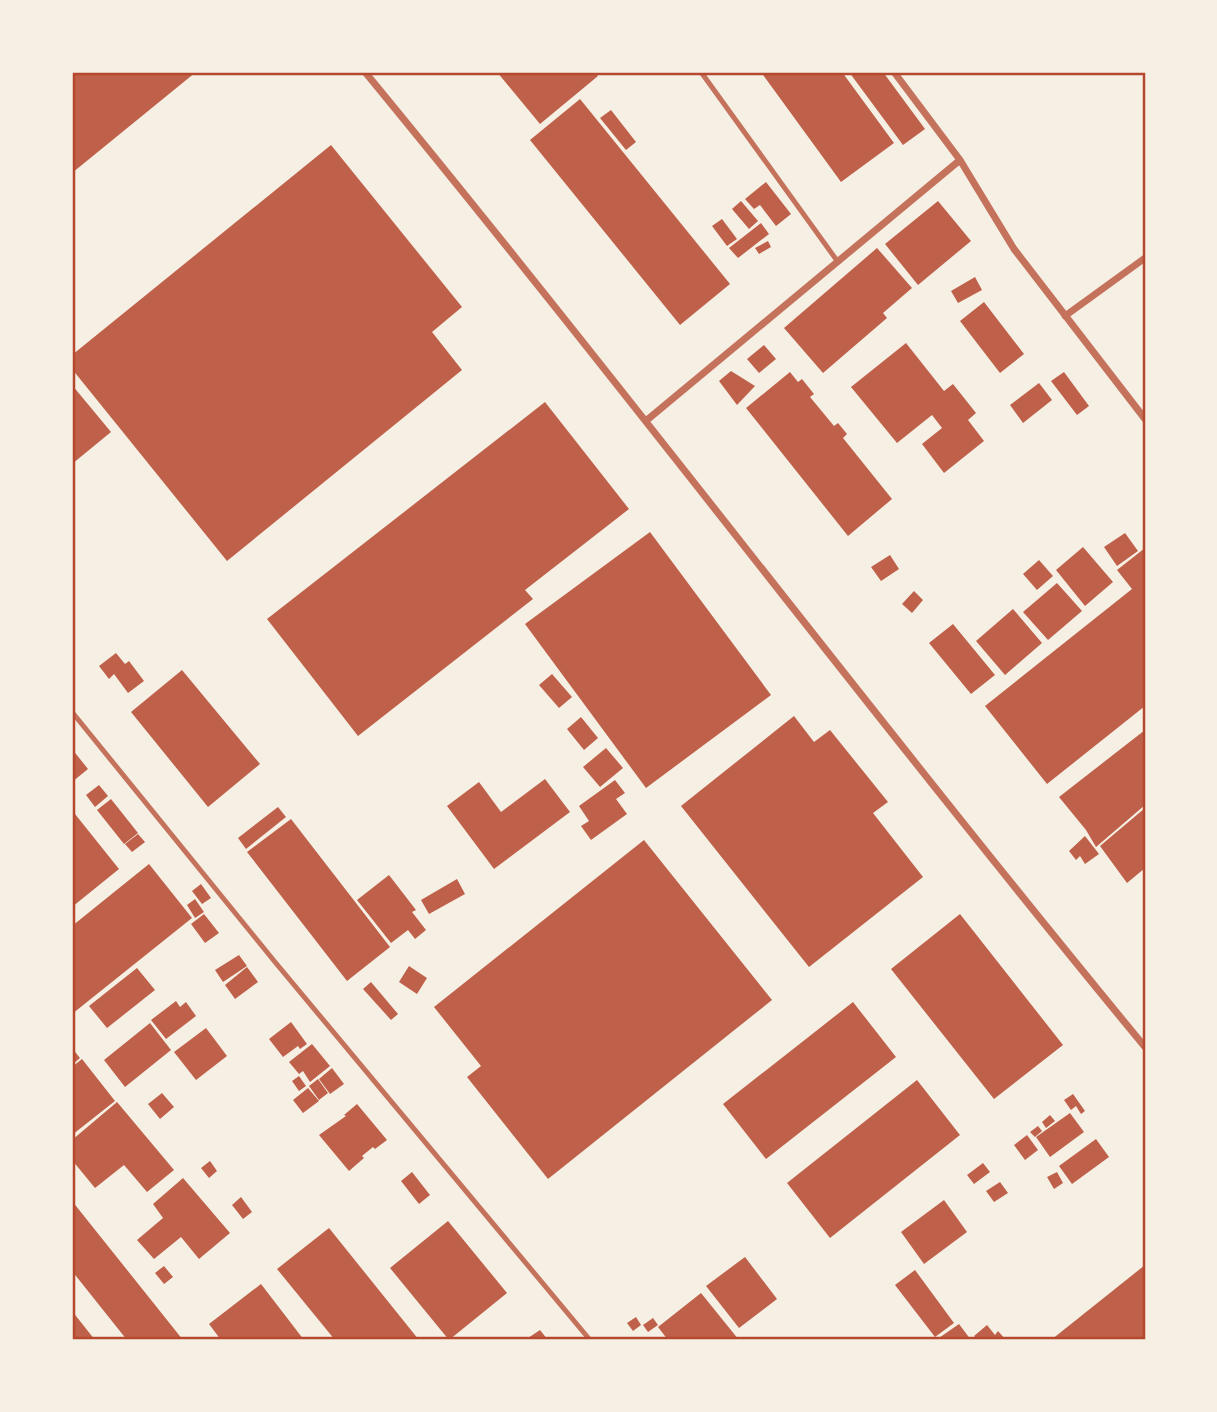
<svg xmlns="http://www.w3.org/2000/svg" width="1217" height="1412" font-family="'Archivo Narrow',sans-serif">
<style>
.building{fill:#bf614a}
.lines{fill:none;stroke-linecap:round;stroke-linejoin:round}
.service{stroke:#c5725c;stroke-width:5}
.minor{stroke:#c5725c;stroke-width:7}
.neatline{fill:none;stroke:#b5482f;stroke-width:2.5}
</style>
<rect width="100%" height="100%" fill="#f6efe4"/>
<path class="building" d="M72 72H196L72 173Z
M497 72H594L598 76 540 124Z
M761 72H842L894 143 841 182Z
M849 72H883L925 129 903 145Z
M580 99 730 284 680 325 530 140Z
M611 110 636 142 626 150 600 118Z
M331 145 462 307 432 332 462 370 227 561 72 369V355Z
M766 182 791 214 776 226 760 205 754 209 745 199Z
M741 201 758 221 749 229 732 209Z
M938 201 971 241 918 285 885 244Z
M722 219 737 239 727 246 712 226Z
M761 223 769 234 738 258 729 248Z
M768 241 771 247 759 254 755 248Z
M877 248 912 288 883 313 887 318 823 373 784 328Z
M975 277 982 290 958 303 951 291Z
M984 302 1024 354 1000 373 960 321Z
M906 343 944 391 953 384 976 413 968 420 984 441 944 473 922 444 942 428 932 415 897 443 851 387Z
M764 345 776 359 759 373 747 359Z
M731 371 755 386 737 405 719 381Z
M790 372 798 382 802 379 814 394 810 397 834 426 838 423 847 434 843 438 892 499 848 536 746 408Z
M1064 372 1089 406 1077 415 1051 381Z
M1039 383 1052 400 1023 423 1010 405Z
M72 385 111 432 72 464Z
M545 402 629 509 525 590 533 599 358 736 267 619Z
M650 532 771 695 646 788 525 624Z
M1125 533 1138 551 1117 566 1104 547Z
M1083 547 1113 582 1085 606 1056 570Z
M1145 548V706L1047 784 985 706 1132 589 1117 570Z
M890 555 899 569 881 581 871 567Z
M1039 560 1053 576 1037 590 1023 574Z
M1057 583 1082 611 1048 640 1023 612Z
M914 591 923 600 912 613 902 604Z
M1013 609 1042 643 1005 675 976 641Z
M953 624 995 675 971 694 929 643Z
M116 653 125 664 129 661 144 681 128 693 114 674 109 679 99 666Z
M182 670 260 764 208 807 131 712Z
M552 674 572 697 559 708 539 685Z
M794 716 814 742 830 730 888 802 873 813 923 877 809 967 681 806Z
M581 717 598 738 584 750 567 729Z
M1145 730V805L1096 847 1086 830 1059 797Z
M606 748 623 768 600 787 583 767Z
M72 749 88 769 72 782Z
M545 779 570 812 494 869 447 806 479 782 501 812Z
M615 780 625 793 616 799 627 814 591 840 581 826 589 821 579 806Z
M99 785 108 796 95 807 86 795Z
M111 799 138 833 124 844 97 810Z
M278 807 286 817 246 849 238 838Z
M1145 808V868L1127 883 1100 846Z
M75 814 119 869 72 907V817Z
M291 819 390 947 347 981 247 852Z
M138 834 145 842 132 852 125 844Z
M1085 836 1099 854 1085 864 1080 856 1076 860 1069 851Z
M644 840 772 1000 548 1179 467 1077 481 1066 434 1007Z
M149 864 192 918 72 1014V926Z
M389 875 416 910 412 912 426 930 415 939 408 930 391 943 357 900Z
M457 879 465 894 429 914 421 900Z
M201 884 211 898 202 904 192 891Z
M195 899 204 912 195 918 187 905Z
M204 914 219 933 205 943 191 924Z
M960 914 1063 1045 994 1099 891 969Z
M239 955 247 966 223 982 215 970Z
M409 966 427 978 417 994 399 982Z
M247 967 258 982 235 999 225 985Z
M137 968 155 990 107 1028 89 1006Z
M371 982 398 1014 391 1020 363 989Z
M176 1001 180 1007 186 1002 196 1016 166 1039 151 1020Z
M853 1002 896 1057 766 1159 723 1104Z
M291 1022 307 1044 300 1049 298 1046 283 1057 269 1039Z
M150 1023 171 1050 125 1087 104 1060Z
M206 1028 227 1056 196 1080 174 1052Z
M312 1044 330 1066 310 1082 303 1071 299 1074 289 1062Z
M72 1048 80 1058 72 1065Z
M82 1059 115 1101 72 1135V1067Z
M332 1068 344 1084 330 1094 319 1079Z
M299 1076 306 1086 299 1091 292 1081Z
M318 1079 328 1093 319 1100 309 1086Z
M917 1080 960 1135 830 1238 787 1183Z
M308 1088 319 1101 303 1113 293 1100Z
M162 1093 174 1107 160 1119 148 1104Z
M1073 1094 1085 1111 1081 1114 1076 1106 1071 1110 1064 1100Z
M117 1102 174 1170 147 1192 124 1165 95 1188 72 1160V1140Z
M357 1104 387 1140 375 1149 373 1147 362 1156 364 1158 349 1171 319 1135 346 1116 344 1115Z
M1070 1113 1084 1132 1050 1157 1036 1137Z
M1050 1115 1055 1121 1046 1128 1042 1122Z
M1038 1126 1042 1131 1035 1137 1030 1132Z
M1027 1135 1038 1150 1025 1160 1014 1145Z
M1096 1139 1109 1157 1072 1184 1059 1166Z
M210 1161 217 1171 209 1178 201 1168Z
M983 1163 990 1172 974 1184 967 1175Z
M412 1172 430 1195 419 1204 401 1181Z
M1057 1172 1063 1183 1054 1189 1047 1177Z
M183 1178 230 1233 199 1259 181 1237 154 1259 137 1240 163 1218 153 1204Z
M1000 1182 1008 1193 994 1202 986 1191Z
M241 1197 252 1212 243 1219 232 1205Z
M944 1200 967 1232 924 1264 901 1232Z
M72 1201 183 1340H127L72 1271Z
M448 1221 507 1293 449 1340 390 1268Z
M329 1228 419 1340H335L277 1269Z
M745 1257 777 1299 739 1328 706 1286Z
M1145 1265V1340H1051Z
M164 1266 173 1277 164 1284 155 1273Z
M915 1270 954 1323 935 1337 895 1285Z
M261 1284 304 1340H221L209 1324Z
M701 1293 739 1340H668L658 1327Z
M72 1311 95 1340H72Z
M636 1317 641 1325 633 1331 627 1323Z
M653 1318 658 1325 648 1332 643 1325Z
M959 1324 971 1340H936Z
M987 1325 995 1335 998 1331 1006 1340H978L974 1336Z
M540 1330 548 1340H525Z"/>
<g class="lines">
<path class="service" d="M701 72 838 262
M72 712 275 962 590 1340"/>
<path class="minor" d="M365 72C630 394 880 726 1145 1047
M894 72 960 160 1014 249 1145 419
M1065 316 1145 258
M647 420 960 160"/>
</g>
<rect width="1217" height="1412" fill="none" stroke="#f6efe4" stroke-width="147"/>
<rect x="74" y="74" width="1070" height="1264" class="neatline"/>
</svg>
